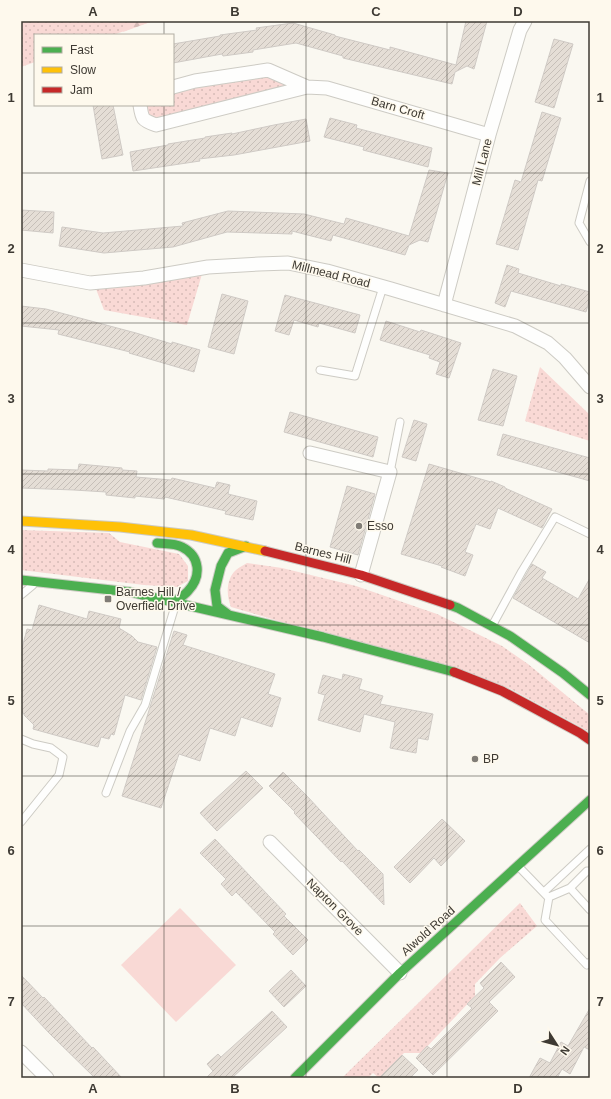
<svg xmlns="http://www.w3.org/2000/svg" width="611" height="1099" font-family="Arial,sans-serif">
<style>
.green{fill:url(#green-dots)}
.forest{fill:url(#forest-firs)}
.pitch{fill:#f9d9d5}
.building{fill:url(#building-hatch);stroke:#cfcac5}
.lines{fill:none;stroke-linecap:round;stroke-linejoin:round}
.lane-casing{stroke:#cdcbc4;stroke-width:9}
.street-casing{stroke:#cdcbc4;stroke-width:15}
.fast-casing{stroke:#cdcbc4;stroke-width:11}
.slow-casing{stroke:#cdcbc4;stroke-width:11}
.jam-casing{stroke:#cdcbc4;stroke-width:11}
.lane{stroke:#fefefd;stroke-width:7}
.street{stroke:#fefefd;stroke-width:13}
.fast{stroke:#4caf50;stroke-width:9}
.slow{stroke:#ffc107;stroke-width:9}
.jam{stroke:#c62828;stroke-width:9}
.grid{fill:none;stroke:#3e3a33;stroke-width:1;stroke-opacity:0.55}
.poi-dot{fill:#807c76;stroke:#fef9ed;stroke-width:1.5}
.labels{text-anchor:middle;stroke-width:3;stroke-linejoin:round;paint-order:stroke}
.street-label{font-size:12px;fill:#3e3a33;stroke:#fef9ed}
.poi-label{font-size:12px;fill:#3e3a33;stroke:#fef9ed;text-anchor:start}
.neatline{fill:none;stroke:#3e3a33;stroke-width:1.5}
.grid-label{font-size:13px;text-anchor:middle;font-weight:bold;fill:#3e3a33}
</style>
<defs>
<pattern id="green-dots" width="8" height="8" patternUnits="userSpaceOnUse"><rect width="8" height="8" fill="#f9d9d5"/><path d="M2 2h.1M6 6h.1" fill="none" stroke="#d6bbb7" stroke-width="1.8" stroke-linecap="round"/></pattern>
<pattern id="forest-firs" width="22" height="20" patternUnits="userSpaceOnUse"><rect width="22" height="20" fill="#f9d9d5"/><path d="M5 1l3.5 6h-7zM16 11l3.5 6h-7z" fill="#d6bbb7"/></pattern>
<pattern id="building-hatch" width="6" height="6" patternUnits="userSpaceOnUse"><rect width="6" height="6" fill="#e5ded6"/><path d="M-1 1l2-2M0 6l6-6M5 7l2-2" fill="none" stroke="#c6bfb8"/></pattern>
</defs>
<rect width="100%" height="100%" fill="#faf8f1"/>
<path class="green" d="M21 21H153L113 35H35V62L21 67Z
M267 74 298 87 153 121 142 105H173V90Z
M202 274 187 325 104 310 96 289 188 277Z
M540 367 590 415V441L525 421Z
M21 530 109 533 120 542 179 554 188 566V581L177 587 144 585 21 570Z
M247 563 282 568 356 586 437 614 502 646 528 664 590 715V732L509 688 231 607C226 595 226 579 236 570 239 567 244 565 247 563Z
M520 903 537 926 500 958 475 984V996L421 1053H404L379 1078 373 1073 368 1078H342Z"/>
<path class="forest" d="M128 21H153L123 32Z"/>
<path class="pitch" d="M180 908 236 965 176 1022 121 965Z"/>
<path class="building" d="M466 21H487L474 69 467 66 455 72 452 84 343 58V56L296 43 253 50V52L223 56 222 54 173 63V44L220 36V35L257 30 256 28 293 23 335 35V36L390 50V47L456 65Z
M554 39 573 44 554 108 535 102Z
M93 105H113L123 155 102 159Z
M542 112 561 118 542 181 538 180 518 250 496 244 515 180 521 182Z
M330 118 357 125 356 128 432 148 428 167 363 150 364 147 324 137Z
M306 119 310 141 234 155 199 159 200 161 133 171 130 152 168 145V144L205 138V137L232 133V134L274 125Z
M429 170 448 173 428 242 420 240 409 245 405 255 333 235 331 241 292 231V234L227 232 173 247 104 253 59 246 62 227 103 233 183 226 182 223 228 211 304 214 344 224 346 218 409 236Z
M21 210 54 212 53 233 21 230Z
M507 265 519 269 518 273 561 286V284L590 292V298L586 312 511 291 505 307 495 303Z
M222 294 248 301 234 354 208 347Z
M285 295 360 315 355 333 319 323 318 327 294 320 289 335 275 331Z
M21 306 46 309 136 333 172 344V342L200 350 194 372 129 353 130 352 58 334 59 330 21 326Z
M386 321 420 332 421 330 461 343 449 378 436 374 440 362 429 358 430 355 380 340Z
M493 369 517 376 503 426 478 420Z
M290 412 378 437 373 457 284 432Z
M414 420 427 424 416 461 402 457Z
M503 434 590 458V481L497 455Z
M79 464 122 468V470L137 471 136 477 171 480 172 478 215 488 217 482 230 485 228 494 257 501 253 520 225 514 226 511 165 497 164 499 135 496V498L106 495V492L74 490 21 488V470L48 471V469L78 470Z
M429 464 491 482V481L505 487V488L552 509 542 528 498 508 490 529 476 524 465 552 473 555 465 576 441 567 442 566 401 554Z
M347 486 375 494 358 555 330 547Z
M532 564 546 572 542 578 578 599 590 578V643L513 598Z
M39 605 87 619 89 611 121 619 119 628 132 636 138 642 157 647 141 700 125 695 114 735 111 734 109 739 101 737 98 747 33 729 34 725 25 716 21 710V652L27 629 32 630Z
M174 631 187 635 183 645 275 674 268 694 281 698 272 727 241 717 235 736 210 728 200 761 179 754 161 808 122 796Z
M343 674 362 679 359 689 383 696 380 704 433 714 428 740 418 738 416 753 390 748 395 722 364 714 360 732 318 720 325 695 318 693 323 675 342 680Z
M246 771 263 788 217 831 200 813Z
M283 772 307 796 358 851 359 850 383 874 384 905 342 861 341 862 294 813 295 812 269 786Z
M442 819 465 841 441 866 434 858 410 883 394 867Z
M215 839 286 914 284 916 308 940 293 955 273 934 275 932 236 892 232 896 221 884 226 879 200 853Z
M501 962 515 977 489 1002 498 1011 433 1075 416 1058 427 1046 431 1049 472 1008 467 1004 484 988 480 983Z
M291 970 306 986 284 1007 269 991Z
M21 975 43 998 44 997 92 1048 93 1047 122 1078H95L50 1034 21 1003Z
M590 1008V1050L584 1047 570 1074 562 1069 557 1078H529L540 1058 550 1063 561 1042 568 1046Z
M272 1011 287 1027 232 1078H206L213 1071 207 1064 218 1054 221 1057Z
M402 1055 418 1070 410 1078H379Z"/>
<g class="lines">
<g class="lane-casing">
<path id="lane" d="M590 181 579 223 590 242
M320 370 355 376 383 287
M390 472 400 422
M21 595 33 585
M492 626 522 571 555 517 590 534
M21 739 33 744 51 748 63 757 59 775 21 822
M106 793 130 731 145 705 176 603
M518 866 547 896
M570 888 587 871H590
M544 892 590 849
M549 897 545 920 587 965 590 962
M549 897 570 888 590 910"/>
</g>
<g class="street-casing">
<path id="street" d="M173 87 195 81 268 70 307 87
M140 105C142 119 142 120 156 125L307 87 327 88 489 135
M21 270 90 283 144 278 208 267 259 264 288 263 327 271 391 289 515 326 548 343 565 358 590 387
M444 305 489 135 520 30 525 21
M310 453 390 472 361 575
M270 842 400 973
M21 1052 47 1078"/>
</g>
<g class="fast-casing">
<path id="fast" d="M157 543C165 544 174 543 182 547 200 556 202 576 188 591 184 596 178 599 173 602
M21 580 130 592 323 637 454 672
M450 605 458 608 510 636 563 673 590 695
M229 615 217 606 215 590 221 566 228 553 246 546
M295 1078 400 973 590 800"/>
</g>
<g class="slow-casing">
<path id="slow" d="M21 521 120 527 191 535 265 551"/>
</g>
<g class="jam-casing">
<path id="jam" d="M265 551 361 575 450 605
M454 672 502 691 580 733 590 740"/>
</g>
<use href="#lane" class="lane"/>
<use href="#street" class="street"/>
<use href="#fast" class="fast"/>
<use href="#slow" class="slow"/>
<use href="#jam" class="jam"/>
</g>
<path class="grid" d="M164 21V35M306 21V1078M447 21V1078M164 105V1078M21 173H590M21 323H590M21 474H590M21 625H590M21 776H590M21 926H590"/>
<g class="poi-dot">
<circle cx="359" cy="526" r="4"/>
<rect x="104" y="595" width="8" height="8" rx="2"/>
<circle cx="475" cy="759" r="4"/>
</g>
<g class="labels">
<g class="street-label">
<text transform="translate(398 108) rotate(16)" y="4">Barn Croft</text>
<text transform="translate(482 162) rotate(-75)" y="4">Mill Lane</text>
<text transform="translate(331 274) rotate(14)" y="4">Millmead Road</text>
<text transform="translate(323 553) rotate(14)" y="4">Barnes Hill</text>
<text transform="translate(335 907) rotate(45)" y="4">Napton Grove</text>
<text transform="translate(428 931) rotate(-42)" y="4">Alwold Road</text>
</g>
<g class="poi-label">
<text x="367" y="530">Esso</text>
<text x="116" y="596">Barnes Hill /<tspan x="116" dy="14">Overfield Drive</tspan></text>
<text x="483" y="763">BP</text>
</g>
</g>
<rect width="611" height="1099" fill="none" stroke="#fef9ed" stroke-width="44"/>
<rect x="34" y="34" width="140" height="72" fill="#fef9ed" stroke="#b1ada3"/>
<rect x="42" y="47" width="20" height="6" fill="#4caf50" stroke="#b1ada3"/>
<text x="70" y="54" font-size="12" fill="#3e3a33">Fast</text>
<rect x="42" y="67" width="20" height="6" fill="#ffc107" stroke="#b1ada3"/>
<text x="70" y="74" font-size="12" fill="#3e3a33">Slow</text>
<rect x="42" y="87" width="20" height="6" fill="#c62828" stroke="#b1ada3"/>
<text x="70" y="94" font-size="12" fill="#3e3a33">Jam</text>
<g transform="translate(557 1045) rotate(126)" stroke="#fef9ed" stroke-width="3" paint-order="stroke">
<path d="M0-3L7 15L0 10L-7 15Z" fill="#3e3a33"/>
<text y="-6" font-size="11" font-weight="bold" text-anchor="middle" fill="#3e3a33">N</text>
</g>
<rect x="22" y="22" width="567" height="1055" class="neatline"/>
<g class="grid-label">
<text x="93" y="16">A</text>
<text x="235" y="16">B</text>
<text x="376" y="16">C</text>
<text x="518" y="16">D</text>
<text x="11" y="102">1</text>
<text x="600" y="102">1</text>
<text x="11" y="253">2</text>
<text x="600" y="253">2</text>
<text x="11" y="403">3</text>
<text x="600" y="403">3</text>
<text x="11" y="554">4</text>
<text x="600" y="554">4</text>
<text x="11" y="705">5</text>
<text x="600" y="705">5</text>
<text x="11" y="855">6</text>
<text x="600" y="855">6</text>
<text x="11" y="1006">7</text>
<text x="600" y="1006">7</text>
<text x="93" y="1093">A</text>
<text x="235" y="1093">B</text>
<text x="376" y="1093">C</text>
<text x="518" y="1093">D</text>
</g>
</svg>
